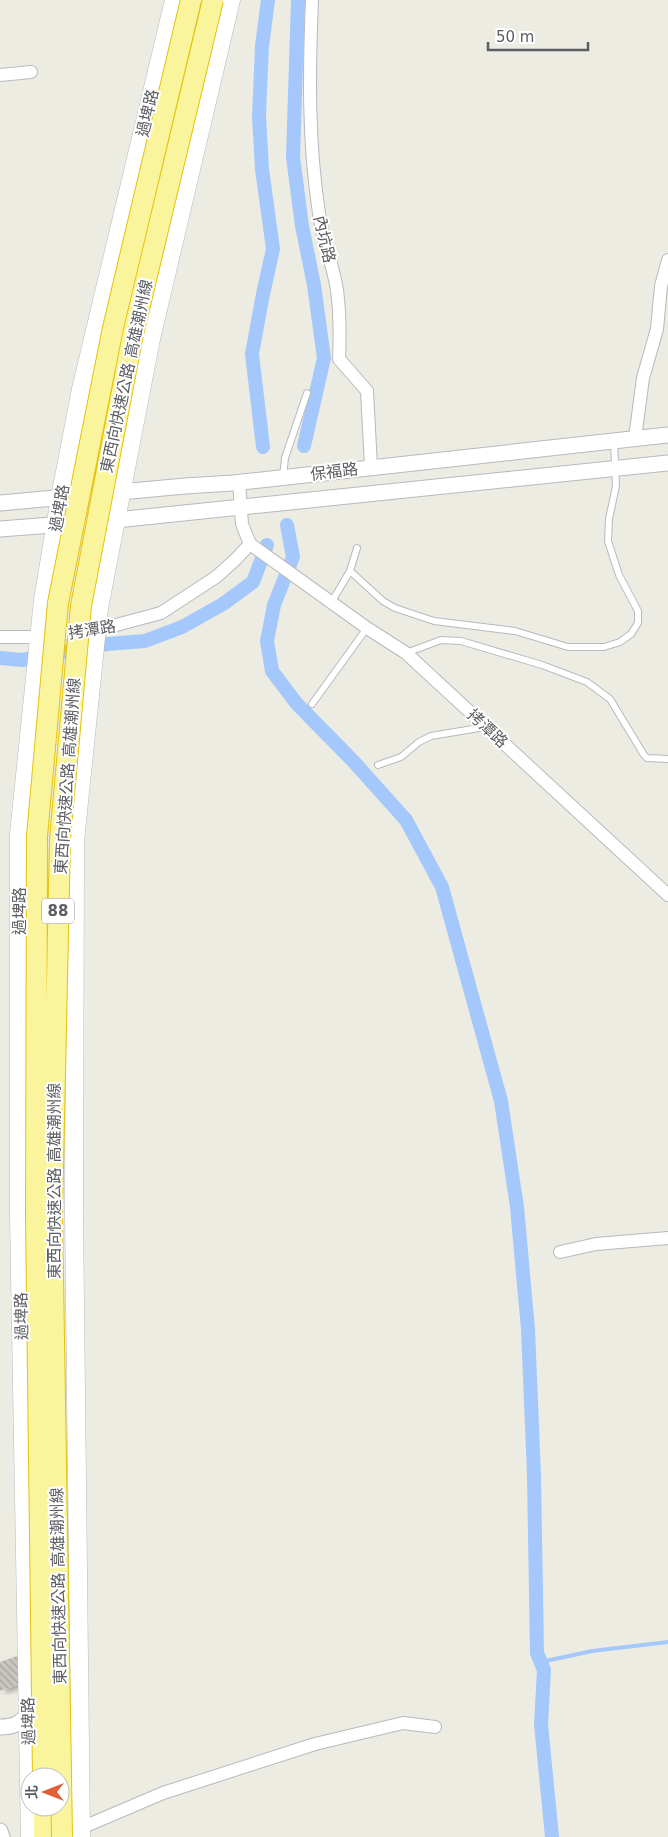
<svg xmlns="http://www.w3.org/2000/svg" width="668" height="1837" font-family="'DejaVu Sans','Noto Sans TC',sans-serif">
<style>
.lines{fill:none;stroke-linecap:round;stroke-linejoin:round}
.stream{stroke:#a4c8fb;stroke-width:4}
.canal{stroke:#a4c8fb;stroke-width:14}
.building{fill:url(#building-back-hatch);filter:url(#shadow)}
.service-casing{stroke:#b8b9be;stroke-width:8}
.minor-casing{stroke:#b8b9be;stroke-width:14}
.tertiary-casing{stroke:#b8b9be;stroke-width:17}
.secondary-casing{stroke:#b8bac0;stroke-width:19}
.trunk-casing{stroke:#e5c20a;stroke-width:22}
.service{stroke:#fff;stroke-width:6}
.minor{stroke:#fff;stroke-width:12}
.tertiary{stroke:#fff;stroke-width:15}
.secondary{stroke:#fff;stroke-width:18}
.trunk{stroke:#faf49c;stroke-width:20}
.trunk-bridge-casing{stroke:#e5c20a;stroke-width:22;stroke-linecap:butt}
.trunk-bridge{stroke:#faf49c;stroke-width:20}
.labels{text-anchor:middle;stroke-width:4;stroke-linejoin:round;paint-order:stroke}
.shield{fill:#fff;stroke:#8c8e91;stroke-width:1}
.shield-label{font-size:15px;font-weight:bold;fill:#5b5d62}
.street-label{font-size:16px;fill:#5b5d62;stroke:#fff}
</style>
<defs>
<pattern id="building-back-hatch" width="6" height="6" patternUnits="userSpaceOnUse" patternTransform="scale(1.25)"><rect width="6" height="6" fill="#c8c6c0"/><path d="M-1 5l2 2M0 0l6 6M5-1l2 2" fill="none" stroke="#a5a49f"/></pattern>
<filter id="shadow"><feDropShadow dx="5.5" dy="3" stdDeviation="2.5" flood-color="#0004"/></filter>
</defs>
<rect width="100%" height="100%" fill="#edece2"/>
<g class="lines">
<path class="stream" d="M541 1662 592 1651 668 1642"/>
<path class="canal" d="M298 0 293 157 302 226 314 285 324 358 304 446
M263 447 252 354 263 294 273 249 262 169 259 116 262 46 268 0
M287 525 293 557 274 605 267 641 272 671 297 704 354 762 406 820 442 887 501 1101 517 1207 528 1329 534 1475 537 1653 544 1670 541 1724 552 1837
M0 658 22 660 107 644 145 641 182 627 223 604 253 582 267 545"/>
</g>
<path class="building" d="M17 1656 25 1682 0 1691V1662Z"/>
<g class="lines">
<g class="service-casing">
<path id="service" d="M283 477 285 458 307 393
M350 571 383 601 395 608 434 621 515 631 568 647H604L620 642 631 634 638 623V611L619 575 608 541 609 519 616 486 614 441
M331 603 350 571 357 548
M406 653 441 640 461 641 542 665 587 682 610 699 644 755 647 758 668 759
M312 704 367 628
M378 765 401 757 419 742 431 736 485 727"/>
</g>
<g class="minor-casing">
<path id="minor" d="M312 0C309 71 308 142 319 213 322 239 333 264 337 290 340 313 340 336 339 359L367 391 371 467
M0 75 31 72
M635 438 643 378 657 329 661 286 668 260
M239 482 242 524 250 544 367 628 406 653 668 895
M0 637H39L105 628 161 613 216 577 235 560 250 544
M560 1252 596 1244 668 1238
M81 1828 163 1793 315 1744 403 1723 435 1727"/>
</g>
<g class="tertiary-casing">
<path id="tertiary" d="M0 503 185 486 233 483 668 435
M0 529 116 520 668 463
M0 1727C13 1727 20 1724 28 1714
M0 1831 2 1837"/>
</g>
<g class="secondary-casing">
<path id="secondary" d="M30 1837 19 1216V834L43 600 60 498 81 389 174 0
M81 1837 74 1215 75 841 99 608 151 339 231 0"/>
</g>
<g class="trunk-casing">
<path id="trunk" d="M44 1807V1837"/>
</g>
<use href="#service" class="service"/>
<use href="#minor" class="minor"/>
<use href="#tertiary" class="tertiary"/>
<use href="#secondary" class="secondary"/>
<use href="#trunk" class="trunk"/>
<g class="trunk-bridge-casing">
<path id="trunk-bridge" d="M43 1777 36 1216 37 836 58 603 113 328 191 0
M62 1837 52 1215 60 839 81 606 133 334 213 0"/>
</g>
<use href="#trunk-bridge" class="trunk-bridge"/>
</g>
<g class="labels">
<rect class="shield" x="42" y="898.5" width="32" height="25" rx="4"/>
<g class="shield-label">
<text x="58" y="916">88</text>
</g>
<g class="street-label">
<text transform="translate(147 113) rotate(-77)" y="6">過埤路</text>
<text transform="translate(325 239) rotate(77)" y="6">內坑路</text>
<text transform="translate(126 376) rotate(-78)" y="6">東西向快速公路 高雄潮州線</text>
<text transform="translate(334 471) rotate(-7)" y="6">保福路</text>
<text transform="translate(59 508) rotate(-80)" y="6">過埤路</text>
<text transform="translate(92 629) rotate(-9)" y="6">拷潭路</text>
<text transform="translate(488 728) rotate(43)" y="6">拷潭路</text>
<text transform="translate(67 776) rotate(-86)" y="6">東西向快速公路 高雄潮州線</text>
<text transform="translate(19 911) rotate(-90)" y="6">過埤路</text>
<text transform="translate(54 1181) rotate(-90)" y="6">東西向快速公路 高雄潮州線</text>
<text transform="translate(21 1316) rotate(-91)" y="6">過埤路</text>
<text transform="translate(58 1586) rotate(-91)" y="6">東西向快速公路 高雄潮州線</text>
<text transform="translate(28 1721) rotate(-91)" y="6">過埤路</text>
</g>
</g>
<g transform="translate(45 1792) rotate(270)"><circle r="24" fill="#ffffff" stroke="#bdbec0"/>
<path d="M0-4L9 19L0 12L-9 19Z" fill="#e15d34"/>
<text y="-8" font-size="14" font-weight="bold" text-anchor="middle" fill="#5b5d62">北</text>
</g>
<path d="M488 42v8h100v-8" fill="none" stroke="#5b5d62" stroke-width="2.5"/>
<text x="496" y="42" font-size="15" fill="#5b5d62" stroke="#ffffff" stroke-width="4" paint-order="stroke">50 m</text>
</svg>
